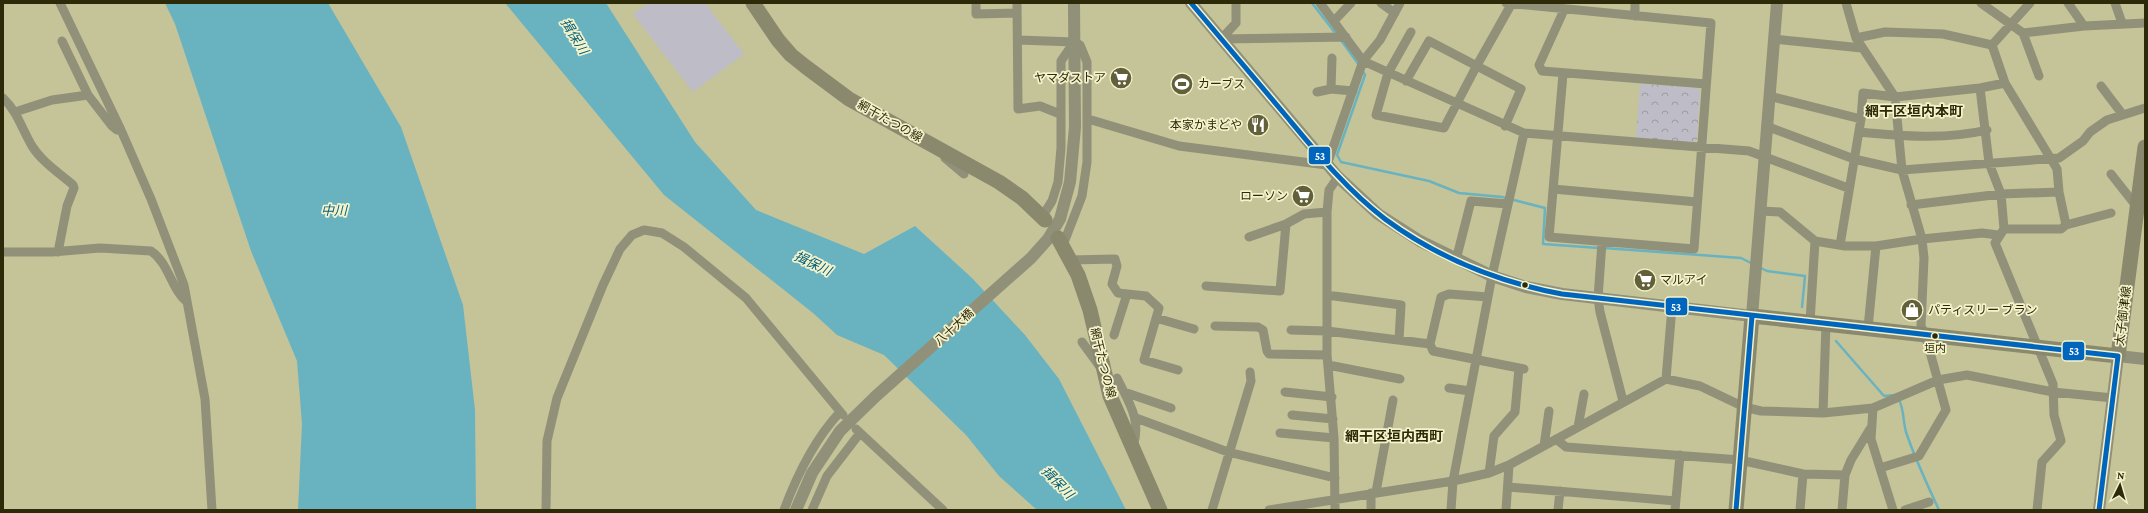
<svg xmlns="http://www.w3.org/2000/svg" width="2148" height="513" font-family="'Crimson Pro','Noto Sans JP',serif">
<style>
.grass{fill:#bebdc7}
.park{fill:url(#park-crowns)}
.water{fill:#69b3c1}
.lines{fill:none;stroke-linecap:round;stroke-linejoin:round}
.stream{stroke:#69b3c1;stroke-width:2.5}
.minor{stroke:#919079;stroke-width:9}
.tertiary{stroke:#919079;stroke-width:12}
.primary{stroke:#8a896e;stroke-width:15}
.bus-1-casing{stroke:#f4f3cc;stroke-width:8}
.bus-1{stroke:#0065bd;stroke-width:5}
.bus-dot{fill:#2c2a08;stroke:#f4f3cc;stroke-width:1.5}
.labels{text-anchor:middle;stroke-width:3.5;stroke-linejoin:round;paint-order:stroke}
.bus-label{font-size:11px;fill:#2c2a08;stroke:#f4f3cc}
.poi-label{font-size:12px;fill:#2c2a08;stroke:#f4f3cc;text-anchor:end}
.street-label{font-size:12px;fill:#2c2a08;stroke:#f4f3cc}
.water-label{font-size:13px;font-style:italic;fill:#045e78;stroke:#f4f3cc}
.quarter-label{font-size:14px;font-weight:bold;fill:#2c2a08;stroke:#f4f3cc}
.line-badge{stroke:#f4f3cc;stroke-width:1.5}
.badge-label{font-size:11px;text-anchor:middle;font-weight:bold;fill:#fff}
</style>
<defs>
<pattern id="park-crowns" width="20" height="18" patternUnits="userSpaceOnUse"><rect width="20" height="18" fill="#bebdc7"/><path d="M2 6a3 3 0 1 1 6 0M12 15a3 3 0 1 1 6 0" fill="none" stroke="#9b9aa0"/></pattern>
</defs>
<rect width="100%" height="100%" fill="#c5c398"/>
<path class="grass" d="M648 3H705L744 54 693 92 633 14Z"/>
<path class="park" d="M1640 84 1698 88 1700 92 1697 139 1692 143 1636 138Z"/>
<path class="water" d="M165 3H328L401 127 463 305 475 410 476 510H298L302 424 297 361 251 251 175 24Z
M505 3H606L695 142 756 210 864 254 915 226 972 278 1025 335 1059 379 1126 510H1037L999 476 966 435 884 355 837 335 813 313 664 195Z"/>
<g class="lines">
<path class="stream" d="M1312 3 1336 34
M1341 40 1359 65
M1363 71 1365 75 1337 155 1341 162 1429 181 1459 193 1502 197 1545 208 1543 244 1599 248
M1604 248 1741 258 1753 264
M1759 267 1767 271 1805 276 1802 307
M1836 341 1884 396 1895 395
M1899 400C1904 409 1903 422 1906 432 1915 459 1927 484 1939 510"/>
<path class="minor" d="M60 3 121 130 151 199 184 285 205 399 212 510
M976 3V14L1017 13
M1017 3 1018 109 1040 106 1060 114
M1320 3 1363 61 1524 133 1749 151 1848 188
M1381 3 1395 13
M1506 3 1711 23 1694 249 1549 237 1563 74
M1846 3 1856 38 1895 97 1902 170 1922 239 1924 258 1921 326 1925 334 1946 410 1919 456 1880 468
M1981 3 2023 33 2039 76
M2068 3 2084 26 2145 23
M2115 3 2122 23
M1564 10 1539 65 1542 71 1706 84
M1635 16V3
M1334 21 1351 3
M1411 32 1388 73 1376 115 1444 128 1476 67 1512 3
M2023 33 2084 26
M1856 38 1885 32 1943 34 1992 45
M1221 39 1346 37
M1221 39 1236 23V3
M1774 39 1862 48
M1018 40 1074 42 1080 45 1087 62V162L1082 196 1063 245
M62 41 88 95 112 126 117 130H121
M1992 45 2030 3
M1406 81 1429 41 1521 89 1505 126
M2101 86 2123 115
M1980 88 1989 163 2001 194 2004 229 1995 243 2053 384 2054 415 2061 441 2042 462 2037 510
M1331 89 1332 58
M1317 92 1331 89 1353 91
M1769 96 1861 119
M3 98C17 111 22 129 32 146 42 162 59 173 73 185L74 188 67 206 58 252
M15 112 52 100 88 95
M1088 119 1179 146 1327 165 1363 61 1380 40 1400 3
M1766 126 1854 159 1902 170 2059 158 2083 141 2090 132 2107 120 2145 108
M1859 132C1900 136 1946 140 1987 130
M945 158 964 174
M2111 174 2137 207
M1553 189 1697 202
M1911 205 2001 194 2059 192
M1760 211 1780 212 1815 241 1845 246H1876L1922 239 1982 233 1998 235
M1042 217 1052 201 1058 182 1061 148V61L1074 42
M2066 225 2111 213
M2004 229H2061L2066 225 2059 192 2057 169 2005 83
M1249 237 1286 224 1304 214 1327 212
M1602 242 1598 298 1600 312 1623 401
M1840 245 1861 119 1863 93 1895 97 1980 88 2005 83 1992 45
M3 252H52L100 248 151 251C169 263 171 289 187 302
M1070 260 1115 259 1117 266 1112 284 1118 293 1146 296 1159 308 1144 360 1178 370
M1456 260 1471 201 1508 204
M1206 286 1280 291 1286 224
M1327 295 1401 305 1399 339
M1156 318 1194 329
M1810 322 1815 241
M1215 326 1258 327 1263 330 1267 351 1269 354 1327 355
M1868 328 1876 246
M1291 330 1327 331 1430 344 1433 351 1524 369
M1114 335 1127 294
M1082 342 1101 368
M1430 344 1441 297 1449 294 1488 297
M1328 365 1400 379
M1117 378C1128 401 1142 420 1133 446
M1666 379 1672 307
M1449 388 1470 391
M1124 392 1171 408
M1285 392 1332 397
M1873 408 1871 439 1893 510
M1823 413 1826 324
M1292 415 1333 419
M1136 418 1228 452 1335 478
M1578 427 1584 394
M856 429 943 510
M1280 433 1334 438
M1556 439 1566 447 1740 460 1803 474 1800 510
M1544 446 1549 411
M1489 473 1494 436 1515 412 1519 368
M1803 474 1845 475 1842 510
M1845 475 1851 460 1870 429
M1508 487 1676 501
M1376 492 1393 400
M546 510 547 441 557 398 603 285 620 249 632 235 644 230 662 233 684 247 746 298 843 415
M784 510C797 475 815 439 840 412
M812 510 827 476 860 433
M1212 510 1251 381 1250 372
M1269 510 1453 481 1489 473 1509 465 1666 379 1700 386 1744 407 1761 411 1823 413 1873 408 1938 380 1967 375 2053 392 2113 398
M1335 510 1334 438 1327 355V212L1329 190 1338 177
M1371 510V493
M1451 510 1453 481 1492 276 1524 133
M1506 510 1509 465
M1558 510 1560 491
M1675 510 1680 455
M1905 510 1929 502"/>
<path class="tertiary" d="M1191 3 1338 177 1378 214 1420 241 1492 276 1526 287 1562 294 1752 316 1777 3
M796 510 812 473 840 431 876 396 1031 258 1048 239 1060 219 1070 182 1075 127 1074 3
M2099 510 2118 356 2145 359"/>
<path class="primary" d="M753 3 778 40 791 55 806 67 849 99 999 182 1022 198 1045 220
M1058 238 1078 275 1090 310 1110 396 1160 510
M1736 510 1752 316 2118 356 2145 147"/>
<g class="bus-1-casing">
<path id="bus-1" d="M1191 3C1223 41 1255 79 1287 117 1317 153 1347 190 1385 219 1438 258 1498 282 1562 294L2118 356 2099 510
M1736 510 1752 316"/>
</g>
<use href="#bus-1" class="bus-1"/>
</g>
<defs>
<g id="supermarket-disc" transform="scale(1.15)"><circle r="9.5" fill="#62603a" stroke="#f4f3cc"/><path d="M-6-5.5h2.5l.6 2H6L4.5 2H-2.5L-4.4-4H-6ZM-1.5 3.2a1.3 1.3 0 1 0 .1 0ZM3 3.2a1.3 1.3 0 1 0 .1 0Z" fill="#fff"/></g>
<g id="stadium-disc" transform="scale(1.15)"><circle r="9.5" fill="#62603a" stroke="#f4f3cc"/><path d="M0-5a6.5 5 0 1 0 0 10a6.5 5 0 1 0 0-10ZM-3.5-1.8h7v3.6h-7Z" fill="#fff"/></g>
<g id="restaurant-disc" transform="scale(1.15)"><circle r="9.5" fill="#62603a" stroke="#f4f3cc"/><path d="M-5-6h1v4h1v-4h1v4h1v-4h1v5L-1.5 .5V6h-2V.5L-5-1ZM5-6V6H3V1.5H1.5Q1.5-4 5-6Z" fill="#fff"/></g>
<g id="shop-disc" transform="scale(1.15)"><circle r="9.5" fill="#62603a" stroke="#f4f3cc"/><path d="M-5-2.5h2.3a2.7 3.5 0 0 1 5.4 0H5L5.5 6h-11ZM-1.5-2.5h3a1.5 2.3 0 0 0-3 0Z" fill="#fff"/></g>
</defs>
<g fill-rule="evenodd">
<use href="#supermarket-disc" x="1121" y="78"/>
<use href="#stadium-disc" x="1182" y="84"/>
<use href="#restaurant-disc" x="1258" y="125"/>
<use href="#supermarket-disc" x="1303" y="196"/>
<use href="#supermarket-disc" x="1645" y="280"/>
<use href="#shop-disc" x="1912" y="310"/>
</g>
<g class="bus-dot">
<circle cx="1525" cy="285" r="3.5"/>
<circle cx="1935" cy="336" r="3.5"/>
</g>
<g class="labels">
<g class="bus-label">
<text x="1935" y="352">垣内</text>
</g>
<g class="poi-label">
<text x="1106" y="82">ヤマダストア</text>
<text x="1198" y="88" text-anchor="start">カーブス</text>
<text x="1242" y="129">本家かまどや</text>
<text x="1288" y="200">ローソン</text>
<text x="1660" y="284" text-anchor="start">マルアイ</text>
<text x="1928" y="314" text-anchor="start">パティスリー ブラン</text>
</g>
<g class="street-label">
<text transform="translate(890 121) rotate(29)" y="4">網干たつの線</text>
<text transform="translate(2123 316) rotate(-83)" y="4">太子御津線</text>
<text transform="translate(954 327) rotate(-42)" y="4">八十大橋</text>
<text transform="translate(1103 363) rotate(76)" y="4">網干たつの線</text>
</g>
<g class="water-label">
<text transform="translate(575 36) rotate(58)" y="5">揖保川</text>
<text x="334" y="215">中川</text>
<text transform="translate(813 263) rotate(25)" y="5">揖保川</text>
<text transform="translate(1058 482) rotate(45)" y="5">揖保川</text>
</g>
<g class="quarter-label">
<text x="1914" y="116">網干区垣内本町</text>
<text x="1394" y="441">網干区垣内西町</text>
</g>
</g>
<g class="line-badge">
<rect x="1308" y="146" width="23" height="19" rx="4" fill="#0065bd"/>
<rect x="1665" y="297" width="23" height="19" rx="4" fill="#0065bd"/>
<rect x="2062" y="341" width="23" height="20" rx="4" fill="#0065bd"/>
</g>
<g class="badge-label">
<text x="1320" y="160">53</text>
<text x="1676" y="311">53</text>
<text x="2074" y="355">53</text>
</g>
<rect width="2148" height="513" fill="none" stroke="#2c2a08" stroke-width="8"/>
<g transform="translate(2120 485) rotate(5)" stroke="#f4f3cc" stroke-width="3" paint-order="stroke">
<path d="M0-3L7 15L0 10L-7 15Z" fill="#2c2a08"/>
<text y="-6" font-size="11" font-weight="bold" text-anchor="middle" fill="#2c2a08">N</text>
</g>
</svg>
